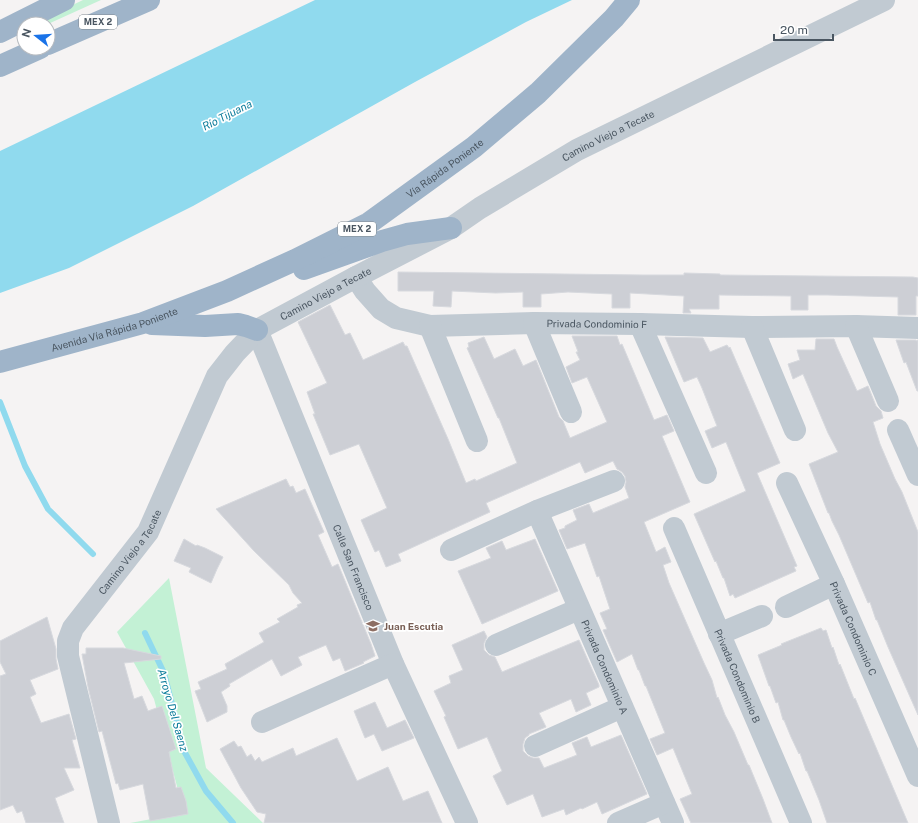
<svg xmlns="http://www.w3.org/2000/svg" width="918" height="823" font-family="'Public Sans',sans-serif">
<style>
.green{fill:#c3f1d5}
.water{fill:#90daee}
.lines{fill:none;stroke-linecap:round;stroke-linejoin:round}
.stream{stroke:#90daee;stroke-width:6}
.building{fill:#cdcfd5;stroke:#d7d9de}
.minor{stroke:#c1cad2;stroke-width:22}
.trunk{stroke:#9fb4c9;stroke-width:22}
.labels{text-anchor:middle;stroke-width:3.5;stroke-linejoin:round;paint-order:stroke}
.shield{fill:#fff;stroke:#808990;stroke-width:1}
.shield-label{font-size:9px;font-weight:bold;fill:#4a5661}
.street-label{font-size:10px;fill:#4a5661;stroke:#fff}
.education-label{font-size:10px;font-weight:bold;fill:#785e54;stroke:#fff;text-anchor:start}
.water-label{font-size:11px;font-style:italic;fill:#0c7c9b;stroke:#fff}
</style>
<rect width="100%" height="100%" fill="#f5f3f3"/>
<path class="green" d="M83 0H101L48 24H33Z
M169 578 206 768 263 823H130L184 813 154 699 117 632Z"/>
<path class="water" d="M315 0H572L526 22 415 82 193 206 69 268 0 293V151Z"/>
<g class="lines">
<path class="stream" d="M0 402 25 466 48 509 93 554
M145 633 164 673 184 751 206 791 233 823"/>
</g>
<path class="building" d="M398 272 643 275H684V273L720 274V275L913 277 918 278V296H916V315H898V297L828 295H808V310H791V296L719 295V309H689L691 313H683L684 296 630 293V308H612V294L568 292 541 294V307H523V292L496 293 452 291 451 307 433 306 434 291H398Z
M330 305 345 335 350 333 363 360 403 342 405 346H407L448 439 466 483 475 479 476 481 517 463 499 418H498L491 402 467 348 469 347 468 343 484 337 494 359 515 349 523 366 536 360 559 417 563 421 570 438 607 422 587 377 572 383 566 367 580 360 576 352H578L577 349 572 336H617L620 345 622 344 654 420 667 415 674 431 662 436 690 502 644 522 656 552 665 547 671 562 663 565 669 583 704 663 712 680 717 698 718 697 725 715 734 732 748 765H749L763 799 772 823H691L680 799 692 794 673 748 657 755 650 739 665 733 646 686H645L639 670H638L632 654 617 662 603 630 607 629 600 613 610 609 599 576 597 577 585 543 567 549 559 530 565 528V526L577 520 573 510 589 504 593 513 629 498 625 487 626 482 625 476 622 472 617 469 613 461 585 473 580 462 486 503 490 512 398 554 401 561 386 567 379 550 375 552 361 520 387 508 359 444 330 455 313 414H315L307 392 327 383 298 322Z
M665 337 703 338 710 352 727 345 729 348 730 347 780 463 757 473 797 566 794 567 796 571 735 598 733 594 730 596 724 578H723L716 561 715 562 694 514 746 491 726 442 712 448 705 431 717 426 702 388 697 377 684 382Z
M816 339H834L837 347 857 391 868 386 876 406 881 411 883 418 873 422 880 444 895 479 902 492 918 532V715L888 647 877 620H876L870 602 868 603 839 535 832 521 829 513H828L809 464 838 452 828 433 803 374 793 379 788 364 800 360 797 350H815Z
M896 340H916V341L918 340V391H917L906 362 904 363Z
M286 479 290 487 293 486 296 493 305 489 324 532 318 535 332 567 338 564 371 644 375 656 363 662 364 663 345 671 340 658 333 661 326 645 298 657 302 665 281 676 272 659 229 684 230 686 221 692 227 706V712L207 722 195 691 201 689 198 682 227 669 225 664 264 642 259 633 280 622 277 619 298 607 297 605 302 603 293 593 289 585 254 551 216 509Z
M184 539 196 546 197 545 205 548 223 557 217 569 211 583 189 572 191 568 174 561Z
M535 539 558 591 482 624 458 571 491 558 486 548 502 541 506 550Z
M47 617 56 649V659L58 669 30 680 36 694 30 697 41 723 69 714 76 739 72 740 80 768H64L74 790 55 798 64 823H26L22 811 17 813 13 805 0 810V676L6 674 0 662V641Z
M821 628 823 631 826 630 832 648 833 647 839 665 840 664 854 699 855 698 908 823H827L819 800 807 771H806L800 753 799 754 791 737 784 720H783L778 702 776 703 770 686H769L758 655 782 645 781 644Z
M484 631 487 637 484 643V650L489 655 495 657 502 672 579 640 599 685V687L586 693 591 705 576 712 571 699 539 713 546 727 529 734V735L525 738 523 744V751L528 756 533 758H539L544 768 577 755 572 743 587 737 591 747 621 735 647 794 602 814 597 802 582 809 581 808 566 815 564 809 542 817 533 794 507 805 493 776 502 771 487 737 458 749 444 717 446 716 434 691 451 683 449 676 463 670 452 645Z
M86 648H123L161 656V659L124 663 134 699 142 696 148 711 162 706 176 749 169 752 176 788 181 787 186 801 188 814 150 821 143 784 120 790 118 783 116 784 102 731 99 732 88 687 82 654H86Z
M375 702 387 728 405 720 414 738 382 751 374 734 365 738 354 711Z
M337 738 357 781 388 767 403 801 428 791 442 823H264L266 814 257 812 241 788 220 749 234 741 238 747 241 746 247 757 251 754 255 761 259 757 262 762 293 748 296 756Z"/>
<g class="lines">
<g class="minor">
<path id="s1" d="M356 277 365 291 381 309 396 318 430 326 534 323 640 324 752 327 856 326 918 328"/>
<path d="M534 323 571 412"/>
<path d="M640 324 706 473"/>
<path d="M430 326 477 441"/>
<path d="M856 326 888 401"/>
<path d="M752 327 795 430"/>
<path id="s2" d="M257 330 393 664 467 823"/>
<path d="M898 430 918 475"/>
<path id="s3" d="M787 483 834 584 918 776"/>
<path id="s4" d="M537 511 673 823"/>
<path id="s5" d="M674 528 801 823"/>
<path d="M451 550 537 511 614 481"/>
<path d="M786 607 834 584"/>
<path d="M719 634 762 616"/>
<path d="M496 645 579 609"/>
<path d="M262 722 393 664"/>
<path d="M535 746 622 707"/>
<path id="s6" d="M109 823 68 656V641L73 628 148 532 217 376 235 353 257 330 356 277 451 228 480 208 577 150 884 0"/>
<path d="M618 823 664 803"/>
</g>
<g class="trunk">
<path d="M0 32 64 0"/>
<path d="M48 44 149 0"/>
<path d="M0 66 40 48"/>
<path d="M304 269 382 241 407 234 451 228"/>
<path d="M152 324 205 326 238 324 246 326 257 330"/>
<path id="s7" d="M0 362 143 323 227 291 295 260 369 223 474 147 538 93 614 18 629 0"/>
</g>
</g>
<defs>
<g id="school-bare" transform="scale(1.08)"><path d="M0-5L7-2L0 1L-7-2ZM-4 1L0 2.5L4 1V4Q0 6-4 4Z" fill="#8d6e63" stroke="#fff" stroke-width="2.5" paint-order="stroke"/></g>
</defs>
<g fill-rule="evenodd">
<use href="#school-bare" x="373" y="626"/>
</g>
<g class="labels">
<g class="shield">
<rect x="79" y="15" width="38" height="14" rx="3"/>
<rect x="338" y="222" width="38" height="14" rx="3"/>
</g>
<g class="shield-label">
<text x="98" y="25">MEX 2</text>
<text x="357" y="232">MEX 2</text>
</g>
<g class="street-label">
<text dy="4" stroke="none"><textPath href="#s6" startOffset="956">Camino Viejo a Tecate</textPath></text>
<text dy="4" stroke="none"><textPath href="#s7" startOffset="489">Vía Rápida Poniente</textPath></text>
<text dy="4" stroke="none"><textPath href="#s6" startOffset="632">Camino Viejo a Tecate</textPath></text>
<text dy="4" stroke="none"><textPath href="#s1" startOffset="260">Privada Condominio F</textPath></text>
<text dy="4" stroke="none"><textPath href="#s7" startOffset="119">Avenida Vía Rápida Poniente</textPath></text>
<text dy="4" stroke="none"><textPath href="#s6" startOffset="296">Camino Viejo a Tecate</textPath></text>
<text dy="4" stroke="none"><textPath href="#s2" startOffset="256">Calle San Francisco</textPath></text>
<text dy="4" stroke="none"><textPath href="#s3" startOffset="160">Privada Condominio C</textPath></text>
<text dy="4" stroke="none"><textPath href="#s4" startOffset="170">Privada Condominio A</textPath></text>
<text dy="4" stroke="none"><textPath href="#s5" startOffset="161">Privada Condominio B</textPath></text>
</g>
<g class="education-label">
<text x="384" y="630">Juan Escutia</text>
</g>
<g class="water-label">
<text transform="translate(227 115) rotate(-27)" y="4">Río Tijuana</text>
<text transform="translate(173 710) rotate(74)" y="4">Arroyo Del Saenz</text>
</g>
</g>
<g transform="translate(36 36) rotate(287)"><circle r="19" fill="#ffffff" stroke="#b7bbc0"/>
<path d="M0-3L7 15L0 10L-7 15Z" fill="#1a73e8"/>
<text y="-6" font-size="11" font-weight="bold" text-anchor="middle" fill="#4a5661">N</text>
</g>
<path d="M774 34v6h59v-6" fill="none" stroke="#4a5661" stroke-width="2"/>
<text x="780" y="34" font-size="12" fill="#4a5661" stroke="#ffffff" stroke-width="3" paint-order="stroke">20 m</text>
</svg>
